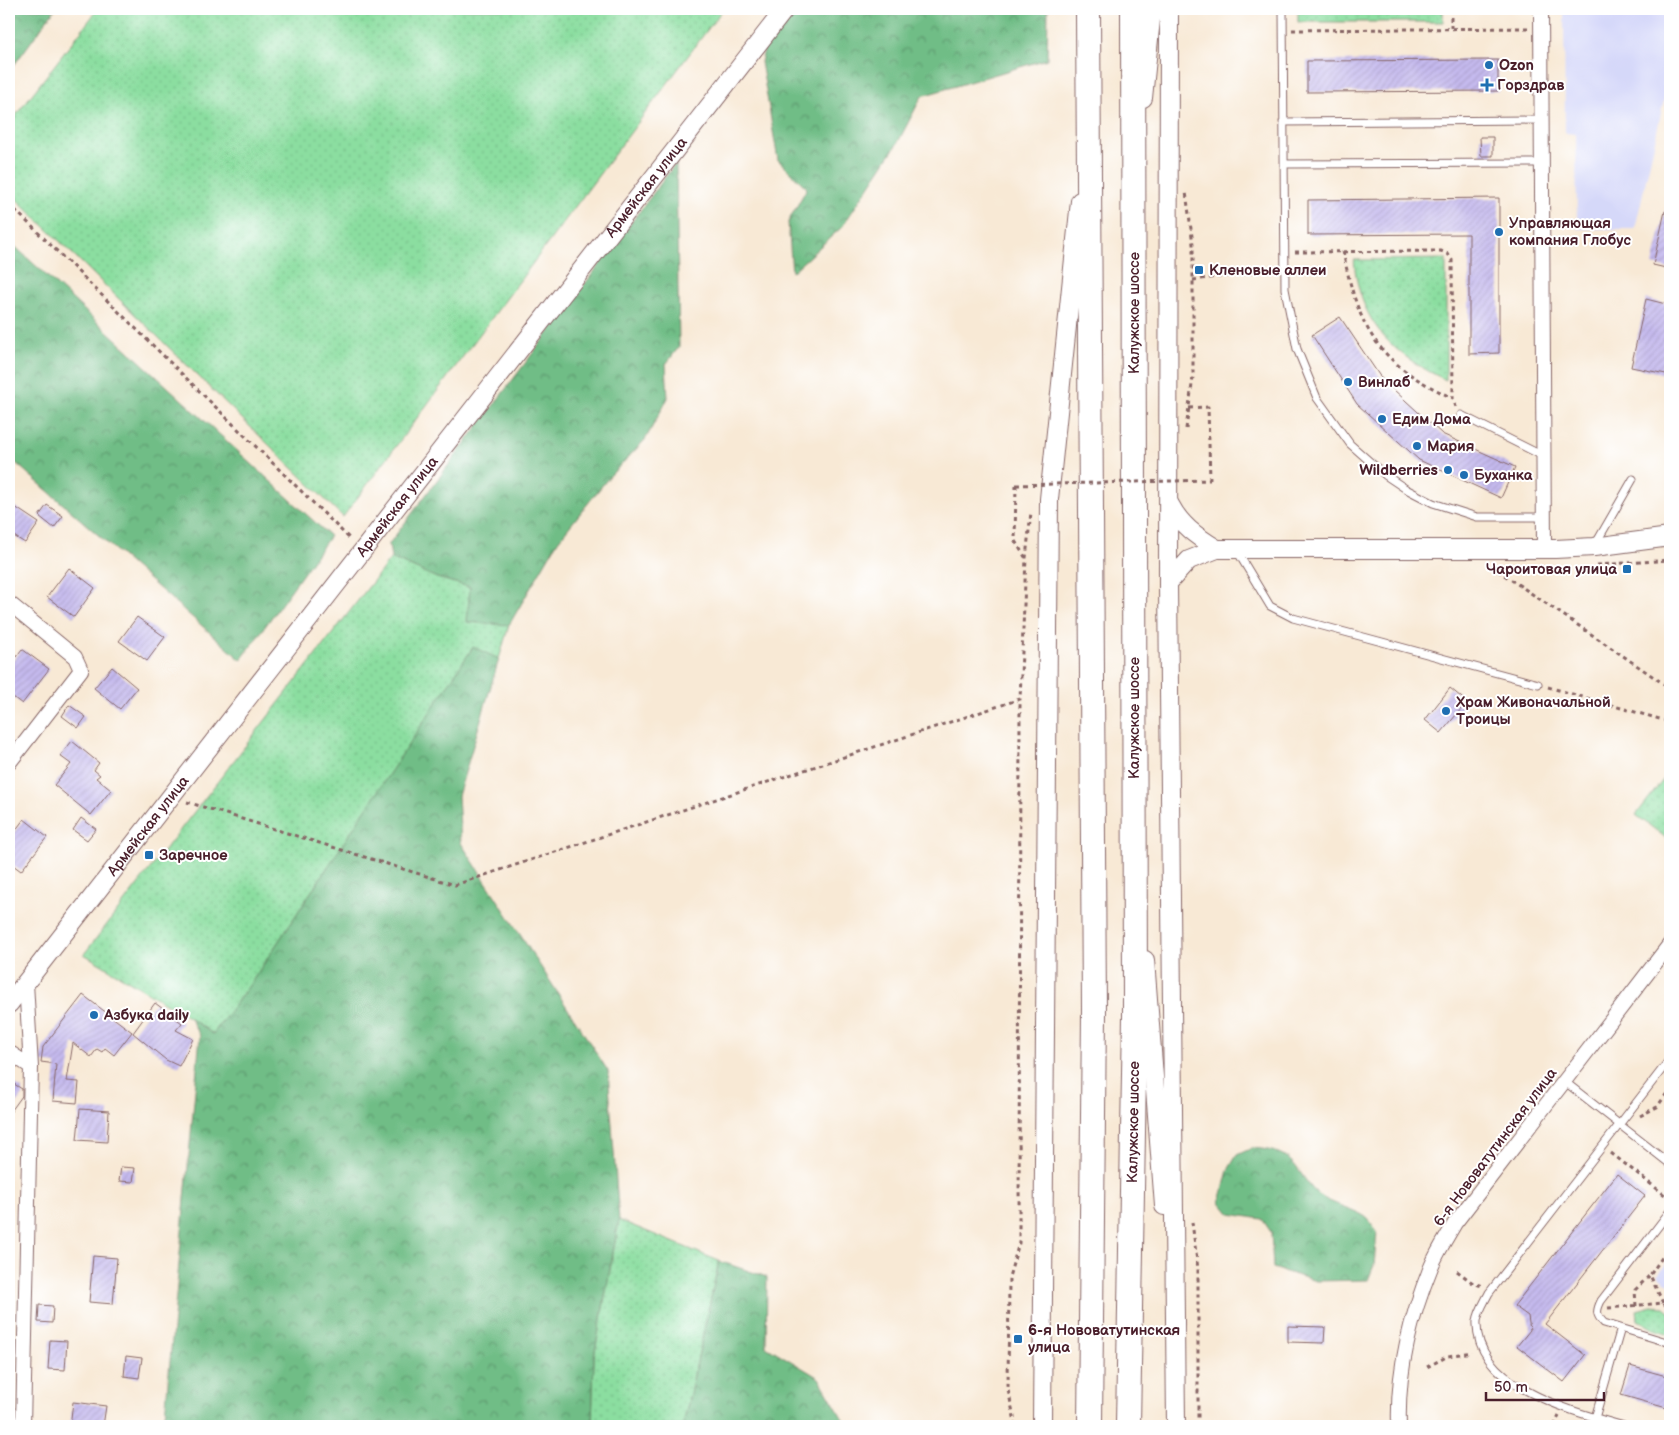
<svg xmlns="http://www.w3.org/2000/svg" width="1679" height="1435" font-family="'Balsamiq Sans',sans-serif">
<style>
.built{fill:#d5d8f9}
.grass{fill:url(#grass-dots);stroke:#6a7e66}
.forest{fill:url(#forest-crowns);stroke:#5d6e58}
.building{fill:url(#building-hatch)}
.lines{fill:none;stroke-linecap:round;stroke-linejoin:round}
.service-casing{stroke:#876666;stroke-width:9}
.minor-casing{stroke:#876666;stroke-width:16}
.tertiary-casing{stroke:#876666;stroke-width:20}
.trunk-casing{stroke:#876666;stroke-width:26}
.path{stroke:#876666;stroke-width:3;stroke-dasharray:4 4;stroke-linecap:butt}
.service{stroke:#fff;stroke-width:7}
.minor{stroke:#fff;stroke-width:14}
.tertiary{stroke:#fff;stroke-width:18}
.trunk{stroke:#fff;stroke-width:24}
.path-bridge{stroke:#876666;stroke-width:3;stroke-dasharray:4 4;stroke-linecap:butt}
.poi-dot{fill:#1f6fb2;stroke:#fff;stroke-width:2}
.labels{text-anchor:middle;stroke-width:4;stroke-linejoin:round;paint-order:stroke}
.poi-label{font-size:15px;font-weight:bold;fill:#4a1f2b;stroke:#fff;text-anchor:start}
.street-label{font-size:15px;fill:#4a1f2b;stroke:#fff}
</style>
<defs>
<pattern id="grass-dots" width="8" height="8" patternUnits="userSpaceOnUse" patternTransform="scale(1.25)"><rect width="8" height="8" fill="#8bdea0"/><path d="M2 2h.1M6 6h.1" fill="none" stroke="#79be8a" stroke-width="1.8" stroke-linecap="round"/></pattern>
<pattern id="forest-crowns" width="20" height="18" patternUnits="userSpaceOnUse" patternTransform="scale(1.25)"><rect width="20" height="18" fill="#70bd86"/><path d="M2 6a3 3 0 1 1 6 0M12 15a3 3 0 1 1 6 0" fill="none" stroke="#5e996e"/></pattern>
<pattern id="building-hatch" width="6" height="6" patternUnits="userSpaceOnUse" patternTransform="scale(1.25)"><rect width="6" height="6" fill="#c5baee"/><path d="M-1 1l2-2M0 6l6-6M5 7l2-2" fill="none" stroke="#ab9fcc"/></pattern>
</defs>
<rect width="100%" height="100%" fill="#fff"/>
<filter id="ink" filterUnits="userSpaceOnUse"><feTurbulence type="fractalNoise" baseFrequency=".02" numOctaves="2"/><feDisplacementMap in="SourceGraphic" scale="10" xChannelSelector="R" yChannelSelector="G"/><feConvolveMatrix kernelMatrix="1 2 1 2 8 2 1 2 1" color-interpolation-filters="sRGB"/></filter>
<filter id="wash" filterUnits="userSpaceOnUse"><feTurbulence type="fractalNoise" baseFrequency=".0096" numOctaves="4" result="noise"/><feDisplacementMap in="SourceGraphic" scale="20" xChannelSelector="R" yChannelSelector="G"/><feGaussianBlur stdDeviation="1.12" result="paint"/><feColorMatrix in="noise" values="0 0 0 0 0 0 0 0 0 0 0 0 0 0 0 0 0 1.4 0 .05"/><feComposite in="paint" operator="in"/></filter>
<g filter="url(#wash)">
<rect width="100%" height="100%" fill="#f8e9d5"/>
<path class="built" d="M1564 9H1670V73L1635 229H1577L1576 134 1565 133Z
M1670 1259V1285L1657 1275Z"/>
<path class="grass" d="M98 9H723L343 517 9 192V124Z
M1298 9H1443V22H1298Z
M1446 259V380C1392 355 1359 322 1354 260Z
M391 558 437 578 470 587 468 622 509 625 499 659 473 648 251 983 213 1034 190 1018 84 954Z
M1670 771V841L1636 815Z
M619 1220 719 1261 683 1426H592L594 1357Z
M1652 1306 1664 1307 1670 1312V1334L1654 1329 1638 1320 1637 1310Z"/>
<path class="forest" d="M9 9H55L9 72Z
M788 9H1048L1047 59 922 96 897 144 842 227 792 272 788 222 807 188 778 160 761 62 768 33Z
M676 163 679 347 666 364 668 398 645 440 609 477 558 541 509 625 467 622 470 587 437 578 391 558 389 544Z
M9 241 330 536 241 660 9 457Z
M473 647 499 659 458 796 461 843 608 1071 619 1220 594 1357 592 1426H164L200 1036 190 1018 213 1034 251 983Z
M1252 1148C1263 1149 1273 1150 1283 1155 1298 1163 1305 1184 1319 1195 1332 1205 1359 1210 1368 1219 1371 1222 1374 1228 1377 1232L1374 1265 1368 1280 1316 1281 1273 1268 1271 1232 1262 1219 1230 1214 1220 1202 1228 1170 1237 1155Z
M719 1261 767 1277 766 1346 819 1378 847 1426H683Z"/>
<g id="blocks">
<path class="building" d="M1498 60V91L1307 92V61Z
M1480 137H1493V156H1481Z
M1499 198V353L1469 354V234L1308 235V200Z
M1665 211 1670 212V269L1653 265Z
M1646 299 1670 305V354L1666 374 1631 367Z
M1340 317 1381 378 1442 434 1515 467 1501 498 1419 460 1357 404 1312 335Z
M47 505 63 516 54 528 39 516Z
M15 507 39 523 25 543 9 533V517Z
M69 568 95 588 74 617 47 597Z
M137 617 165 637 147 661 119 641Z
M22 649 49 669 22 704 9 694V666Z
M112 667 137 688 120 709 94 688Z
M1450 688 1467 702 1441 733 1425 720Z
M69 705 86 717 78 728 62 716Z
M72 741 99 763 94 770 100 775 96 778 111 790 91 815 54 785 71 764 60 756Z
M81 818 96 829 87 840 73 830Z
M24 819 47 837 21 871 9 862V839Z
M83 995 132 1032 114 1055 105 1048 102 1052 97 1049 91 1057 73 1043 67 1081 79 1082 77 1103 53 1101 56 1064 41 1062 43 1047Z
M155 1003 182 1023 176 1030 193 1039 179 1066 166 1060 133 1033Z
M14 1084 22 1089V1096L9 1114V1091Z
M80 1109 109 1111 107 1142 77 1140Z
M121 1167 135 1168 133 1182 119 1181Z
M1617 1174 1645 1196 1545 1324 1585 1355 1564 1382 1517 1346 1530 1330 1528 1316 1514 1306Z
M93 1256 117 1258 113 1304 89 1302Z
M39 1305 53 1306 52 1323 38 1322Z
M1288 1326 1325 1327 1324 1343 1288 1342Z
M50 1340 67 1341 65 1370 48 1369Z
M126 1356 142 1358 139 1378 124 1376Z
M1630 1366 1670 1377V1409L1621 1395Z
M73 1402 106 1406 103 1426H70Z"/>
</g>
</g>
<g filter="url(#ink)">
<use href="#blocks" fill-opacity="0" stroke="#876666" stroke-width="1"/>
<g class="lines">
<g class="service-casing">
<path id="service" d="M1283 9 1285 289 1297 349 1317 398 1350 444 1385 475 1406 489 1433 503 1477 517H1544
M1283 122 1542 120
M1284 164 1542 163
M1461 415 1543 456
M1595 545 1633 479
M1237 551 1270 606 1293 618 1538 684
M1564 1081 1670 1164
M1670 1211 1601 1301C1596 1311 1596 1315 1604 1323L1670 1343
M1595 1418 1621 1328
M1624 1426C1575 1412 1474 1387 1477 1321 1478 1312 1485 1301 1489 1293L1670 1059"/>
</g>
<g class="minor-casing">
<path id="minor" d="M1541 9 1544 550
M9 603 75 657 81 670 9 763
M9 1052 31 1067
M23 1426 31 1067 26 983
M1399 1426C1397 1373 1411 1316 1431 1267 1437 1252 1447 1237 1455 1223L1670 944"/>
</g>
<g class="tertiary-casing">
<g id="tertiary">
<path d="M1169 9 1168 583 1176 1426"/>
<path d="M1143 98 1152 9"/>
<path d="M1169 503C1180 525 1196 536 1217 549"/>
<path d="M1168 583 1189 560 1217 549H1555L1594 547 1670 537"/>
<path d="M1145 960 1164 1206"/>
<path id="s1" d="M9 1004 785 9"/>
<path d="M1042 1426 1049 499 1080 201"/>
</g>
</g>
<g class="trunk-casing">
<g id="trunk">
<path d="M1088 9 1094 1012 1090 1426"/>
<path id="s2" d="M1128 1426 1135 1015 1133 9"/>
</g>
</g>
<path class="path" d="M1451 9V28
M1292 30 1528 28
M9 204 351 540
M1343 251C1358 329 1378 364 1453 398
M1295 252 1441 251 1448 254 1452 260 1453 398 1456 407
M1193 280 1276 270
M1189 408 1208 407 1210 480
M1186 429 1193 377V244L1186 192
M1016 485 1015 541 1025 557
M1597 565 1670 560
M1491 566 1670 688
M1548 687 1670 722
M187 802 455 885 1020 699 1026 558 1031 512
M1640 1116 1657 1107 1670 1089
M1611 1153 1670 1199
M1192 1222 1198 1269V1426
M1457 1271 1473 1283 1482 1286
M1663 1303 1650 1275 1670 1246
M1636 1306 1635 1290 1650 1275
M1608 1308 1663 1303 1670 1308
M1427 1367 1448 1356 1472 1352
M1016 1426 1008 1390 1009 1277 1019 1243 1020 699
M1554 1426 1559 1416"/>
<use href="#service" class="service"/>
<use href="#minor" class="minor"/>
<use href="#tertiary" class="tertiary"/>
<use href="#trunk" class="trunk"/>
<path class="path-bridge" d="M1016 485 1210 480"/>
</g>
</g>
<g class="poi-dot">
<circle cx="1489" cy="65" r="5"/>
<path d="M1484.5 77.5h5v5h5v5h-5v5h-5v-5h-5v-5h5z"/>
<circle cx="1499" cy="232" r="5"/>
<rect x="1194" y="265" width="10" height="10" rx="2.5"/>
<circle cx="1348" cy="382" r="5"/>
<circle cx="1382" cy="419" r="5"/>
<circle cx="1417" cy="446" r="5"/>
<circle cx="1448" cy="470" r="5"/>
<circle cx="1464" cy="475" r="5"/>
<rect x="1622" y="564" width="10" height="10" rx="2.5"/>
<circle cx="1446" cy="711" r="5"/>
<rect x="144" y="850" width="10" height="10" rx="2.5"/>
<circle cx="94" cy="1015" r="5"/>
<rect x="1013" y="1334" width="10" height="10" rx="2.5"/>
</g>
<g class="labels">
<g class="poi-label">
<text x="1499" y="70">Ozon</text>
<text x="1497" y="90">Горздрав</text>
<text x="1509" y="228">Управляющая<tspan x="1509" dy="17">компания Глобус</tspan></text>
<text x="1209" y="275">Кленовые аллеи</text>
<text x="1358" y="387">Винлаб</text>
<text x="1392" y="424">Едим Дома</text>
<text x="1427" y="451">Мария</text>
<text x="1438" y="475" text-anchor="end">Wildberries</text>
<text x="1474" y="480">Буханка</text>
<text x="1617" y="574" text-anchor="end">Чароитовая улица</text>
<text x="1456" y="707">Храм Живоначальной<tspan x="1456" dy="17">Троицы</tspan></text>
<text x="159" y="860">Заречное</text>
<text x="104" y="1020">Азбука daily</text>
<text x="1028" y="1335">6-я Нововатутинская<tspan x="1028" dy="17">улица</tspan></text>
</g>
<g class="street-label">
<text dy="5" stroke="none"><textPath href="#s1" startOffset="1036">Армейская улица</textPath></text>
<text transform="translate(1134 313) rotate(-90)" y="5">Калужское шоссе</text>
<text dy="5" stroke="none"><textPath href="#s1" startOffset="631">Армейская улица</textPath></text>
<text transform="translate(1134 718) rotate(-90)" y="5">Калужское шоссе</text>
<text dy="5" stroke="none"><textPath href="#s1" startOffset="226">Армейская улица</textPath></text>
<text dy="5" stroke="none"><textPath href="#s2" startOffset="304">Калужское шоссе</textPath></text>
<text transform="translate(1495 1147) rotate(-53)" y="5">6-я Нововатутинская улица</text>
</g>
</g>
<rect width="1679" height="1435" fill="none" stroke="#fff" stroke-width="30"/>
<path d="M1486 1392v8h118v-8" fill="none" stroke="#4a1f2b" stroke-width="2.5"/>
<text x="1494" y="1392" font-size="15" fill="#4a1f2b" stroke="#ffffff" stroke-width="4" paint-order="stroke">50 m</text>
</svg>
